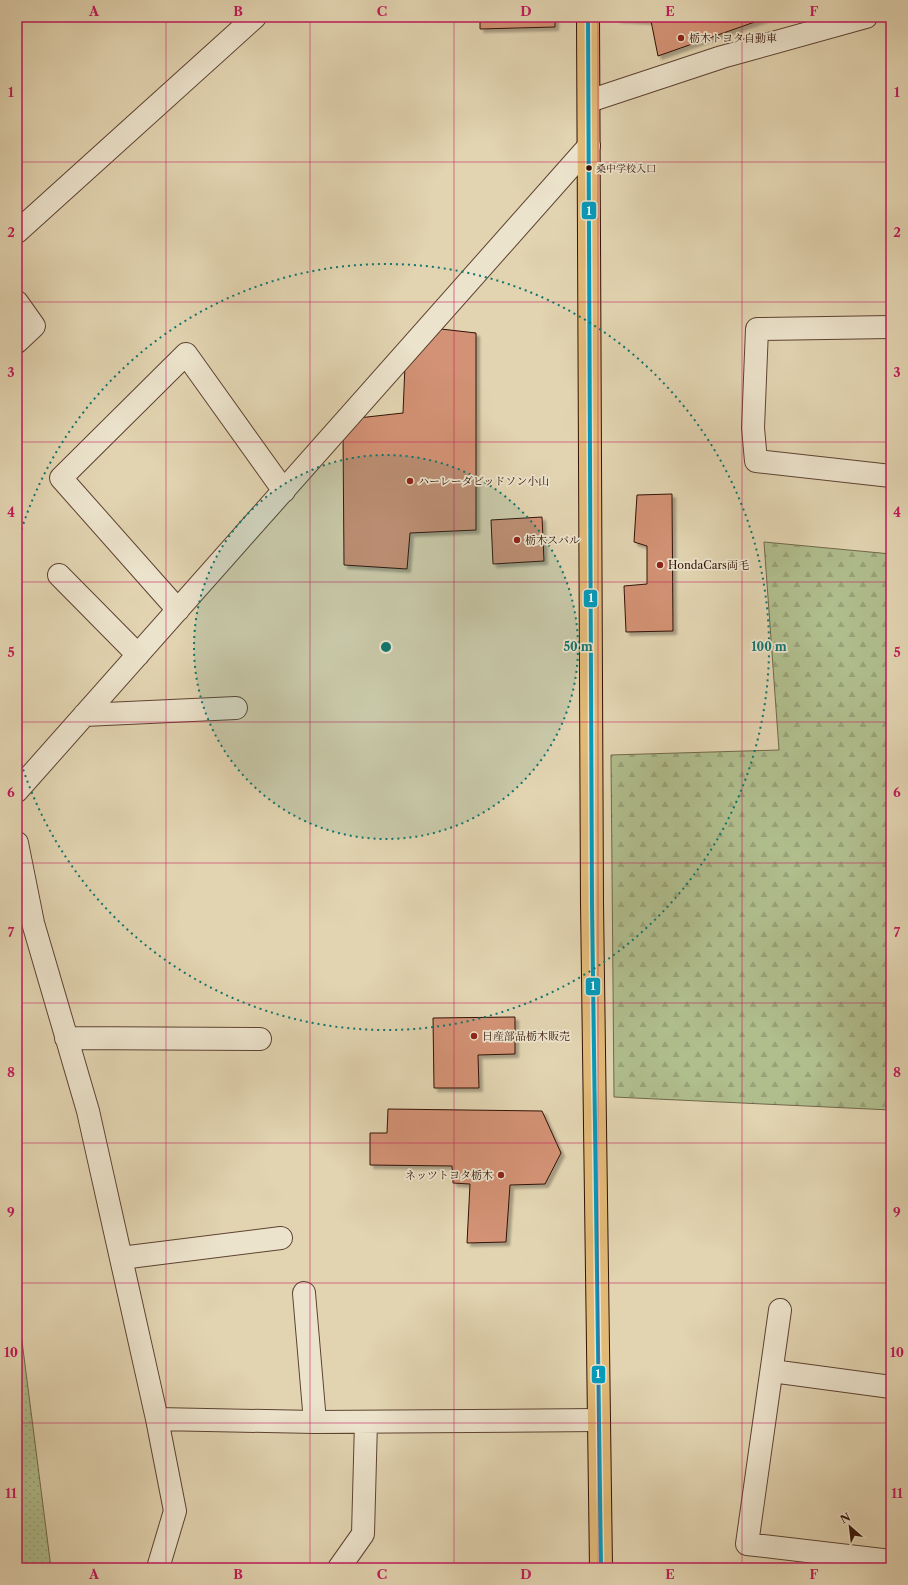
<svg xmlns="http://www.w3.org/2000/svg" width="908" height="1585" font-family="'Libre Caslon Text','Noto Serif JP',serif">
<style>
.grass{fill:url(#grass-dots);stroke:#70684a}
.forest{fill:url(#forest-firs);stroke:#70684a}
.building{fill:#d39274;stroke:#311206;filter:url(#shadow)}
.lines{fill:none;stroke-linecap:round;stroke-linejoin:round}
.minor-casing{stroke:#5d4231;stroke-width:24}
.highway-casing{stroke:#311206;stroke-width:24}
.minor{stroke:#ece3cc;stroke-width:22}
.highway{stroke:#e1ba78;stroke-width:22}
.bus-1-casing{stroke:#ece3cc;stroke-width:7}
.bus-1{stroke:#059aba;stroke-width:4}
.grid{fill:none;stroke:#c2185b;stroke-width:1;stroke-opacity:0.55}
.ring{fill:none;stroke:#0f766e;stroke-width:2;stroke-dasharray:2 4}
.poi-dot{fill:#8f2418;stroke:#ece3cc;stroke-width:1.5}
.bus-dot{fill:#311206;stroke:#ece3cc;stroke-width:1.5}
.labels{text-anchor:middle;stroke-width:3.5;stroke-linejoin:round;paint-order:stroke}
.bus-label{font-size:10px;fill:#311206;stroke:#ece3cc;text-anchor:start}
.poi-label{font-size:11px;fill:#311206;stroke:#ece3cc;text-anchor:start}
.centre{fill:#0f766e;stroke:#ece3cc;stroke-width:2}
.ring-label{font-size:12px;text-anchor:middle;font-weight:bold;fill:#0f766e;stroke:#ece3cc;stroke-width:3.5;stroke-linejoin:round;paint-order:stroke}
.line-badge{stroke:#ece3cc;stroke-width:1.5}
.badge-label{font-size:11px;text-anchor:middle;font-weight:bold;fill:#fff}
.neatline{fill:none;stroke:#c2185b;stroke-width:1.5}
.grid-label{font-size:13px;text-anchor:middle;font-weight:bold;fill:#c2185b}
</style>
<defs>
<pattern id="grass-dots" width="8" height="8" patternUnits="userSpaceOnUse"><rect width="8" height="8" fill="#b0bd8d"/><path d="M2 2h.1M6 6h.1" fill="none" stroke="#98a178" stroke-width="1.8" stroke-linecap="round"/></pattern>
<pattern id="forest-firs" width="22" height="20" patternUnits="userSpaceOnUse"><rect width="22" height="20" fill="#b0bd8d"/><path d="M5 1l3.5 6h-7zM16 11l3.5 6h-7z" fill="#98a178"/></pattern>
<filter id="shadow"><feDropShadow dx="3.5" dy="3.5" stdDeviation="1" flood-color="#0004"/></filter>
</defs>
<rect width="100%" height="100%" fill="#e2d4b1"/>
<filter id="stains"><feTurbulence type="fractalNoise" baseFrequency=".005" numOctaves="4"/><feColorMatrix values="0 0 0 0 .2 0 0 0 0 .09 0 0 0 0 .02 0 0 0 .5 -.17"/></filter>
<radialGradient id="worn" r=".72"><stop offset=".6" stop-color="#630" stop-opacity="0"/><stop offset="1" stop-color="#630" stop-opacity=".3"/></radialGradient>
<path class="grass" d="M17 1302 51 1568H17Z"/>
<path class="forest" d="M764 542 891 554V1110L614 1097 611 755 779 750Z"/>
<path class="building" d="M480 17H555V27L480 29Z
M617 17H769L658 56 651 21 617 19Z
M441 329 476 333V530L410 533 407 569 344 565 343 432 358 418 403 413 405 365Z
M672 494 673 631 626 632 624 586 647 584V546L634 542 637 495Z
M542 517 544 561 493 564 491 520Z
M515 1017V1054L478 1055 479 1088H434L433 1018Z
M388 1109 542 1111 561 1153 545 1184 510 1185 506 1242 467 1243 470 1184 453 1183 452 1166 370 1165V1133H387Z"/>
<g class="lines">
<g class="minor-casing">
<path id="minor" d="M589 101 722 57 866 17
M17 232 255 17
M17 302 34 326 17 342
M891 327 757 329 753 428 756 461 891 476
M59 575 138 655
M178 610 61 478 186 354 284 491
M84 715 236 708
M17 791 589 146
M17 843 33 923 88 1111 157 1419 175 1511 158 1568
M66 1038 260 1039
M121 1258 281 1238
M304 1293 315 1422 599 1420
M780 1310 747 1544 891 1561
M772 1371 891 1387
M157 1419 315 1422
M339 1568 363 1534 366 1422"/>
</g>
<g class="highway-casing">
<path id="highway" d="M588 17 592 903 601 1568"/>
</g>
<use href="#minor" class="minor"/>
<use href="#highway" class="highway"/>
<g class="bus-1-casing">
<path id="bus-1" d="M588 17 592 903 601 1568"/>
</g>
<use href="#bus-1" class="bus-1"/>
</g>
<path class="grid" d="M166 17V1568M310 17V1568M454 17V1568M598 17V1568M742 17V1568M17 162H891M17 302H891M17 442H891M17 582H891M17 722H891M17 863H891M17 1003H891M17 1143H891M17 1283H891M17 1423H891"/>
<circle cx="386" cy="647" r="192" fill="#0f766e" fill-opacity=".12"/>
<g class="ring">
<circle cx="386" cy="647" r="192"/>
<path d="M18 541A383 383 0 1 1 18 753"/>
</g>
<g class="poi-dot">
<circle cx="681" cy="38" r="4"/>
<circle cx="410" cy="481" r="4"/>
<circle cx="517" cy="540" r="4"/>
<circle cx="660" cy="565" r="4"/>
<circle cx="474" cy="1036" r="4"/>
<circle cx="501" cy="1175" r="4"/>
</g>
<circle class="bus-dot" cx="589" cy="168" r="3.5"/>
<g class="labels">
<g class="bus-label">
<text x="596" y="172">桑中学校入口</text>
</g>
<g class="poi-label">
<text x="689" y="42">栃木トヨタ自動車</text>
<text x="418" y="485">ハーレーダビッドソン小山</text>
<text x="525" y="544">栃木スバル</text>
<text x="668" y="569">HondaCars両毛</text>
<text x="482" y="1040">日産部品栃木販売</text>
<text x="493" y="1179" text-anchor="end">ネッツトヨタ栃木</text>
</g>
</g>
<circle cx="386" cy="647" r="6" class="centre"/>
<g class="ring-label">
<text x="578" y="651">50 m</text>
<text x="769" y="651">100 m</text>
</g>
<g class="line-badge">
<rect x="581" y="201" width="16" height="19" rx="4" fill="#059aba"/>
<rect x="583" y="589" width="15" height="19" rx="4" fill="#059aba"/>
<rect x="585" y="977" width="16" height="19" rx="4" fill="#059aba"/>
<rect x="591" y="1365" width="15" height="19" rx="4" fill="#059aba"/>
</g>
<g class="badge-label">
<text x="589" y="215">1</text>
<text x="591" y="602">1</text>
<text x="593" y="990">1</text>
<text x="598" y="1378">1</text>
</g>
<rect width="908" height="1585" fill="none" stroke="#e2d4b1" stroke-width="44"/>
<g transform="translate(850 1527) rotate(332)" stroke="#ece3cc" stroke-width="3" paint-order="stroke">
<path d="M0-3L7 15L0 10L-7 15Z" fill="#311206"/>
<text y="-6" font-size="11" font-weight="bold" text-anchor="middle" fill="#311206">N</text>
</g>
<rect x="22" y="22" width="864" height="1541" class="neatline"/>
<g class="grid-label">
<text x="94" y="16">A</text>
<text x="238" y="16">B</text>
<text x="382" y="16">C</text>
<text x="526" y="16">D</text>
<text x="670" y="16">E</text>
<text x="814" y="16">F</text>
<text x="11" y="97">1</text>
<text x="897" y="97">1</text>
<text x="11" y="237">2</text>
<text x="897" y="237">2</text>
<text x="11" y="377">3</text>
<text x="897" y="377">3</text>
<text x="11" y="517">4</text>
<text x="897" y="517">4</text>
<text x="11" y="657">5</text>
<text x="897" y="657">5</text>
<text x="11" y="797">6</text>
<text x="897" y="797">6</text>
<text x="11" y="937">7</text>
<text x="897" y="937">7</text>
<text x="11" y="1077">8</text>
<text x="897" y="1077">8</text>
<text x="11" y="1217">9</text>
<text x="897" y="1217">9</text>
<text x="11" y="1357">10</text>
<text x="897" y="1357">10</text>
<text x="11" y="1498">11</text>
<text x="897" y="1498">11</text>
<text x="94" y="1579">A</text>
<text x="238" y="1579">B</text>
<text x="382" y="1579">C</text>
<text x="526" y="1579">D</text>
<text x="670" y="1579">E</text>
<text x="814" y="1579">F</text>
</g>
<rect width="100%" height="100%" filter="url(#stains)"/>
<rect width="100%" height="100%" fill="url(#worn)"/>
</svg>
